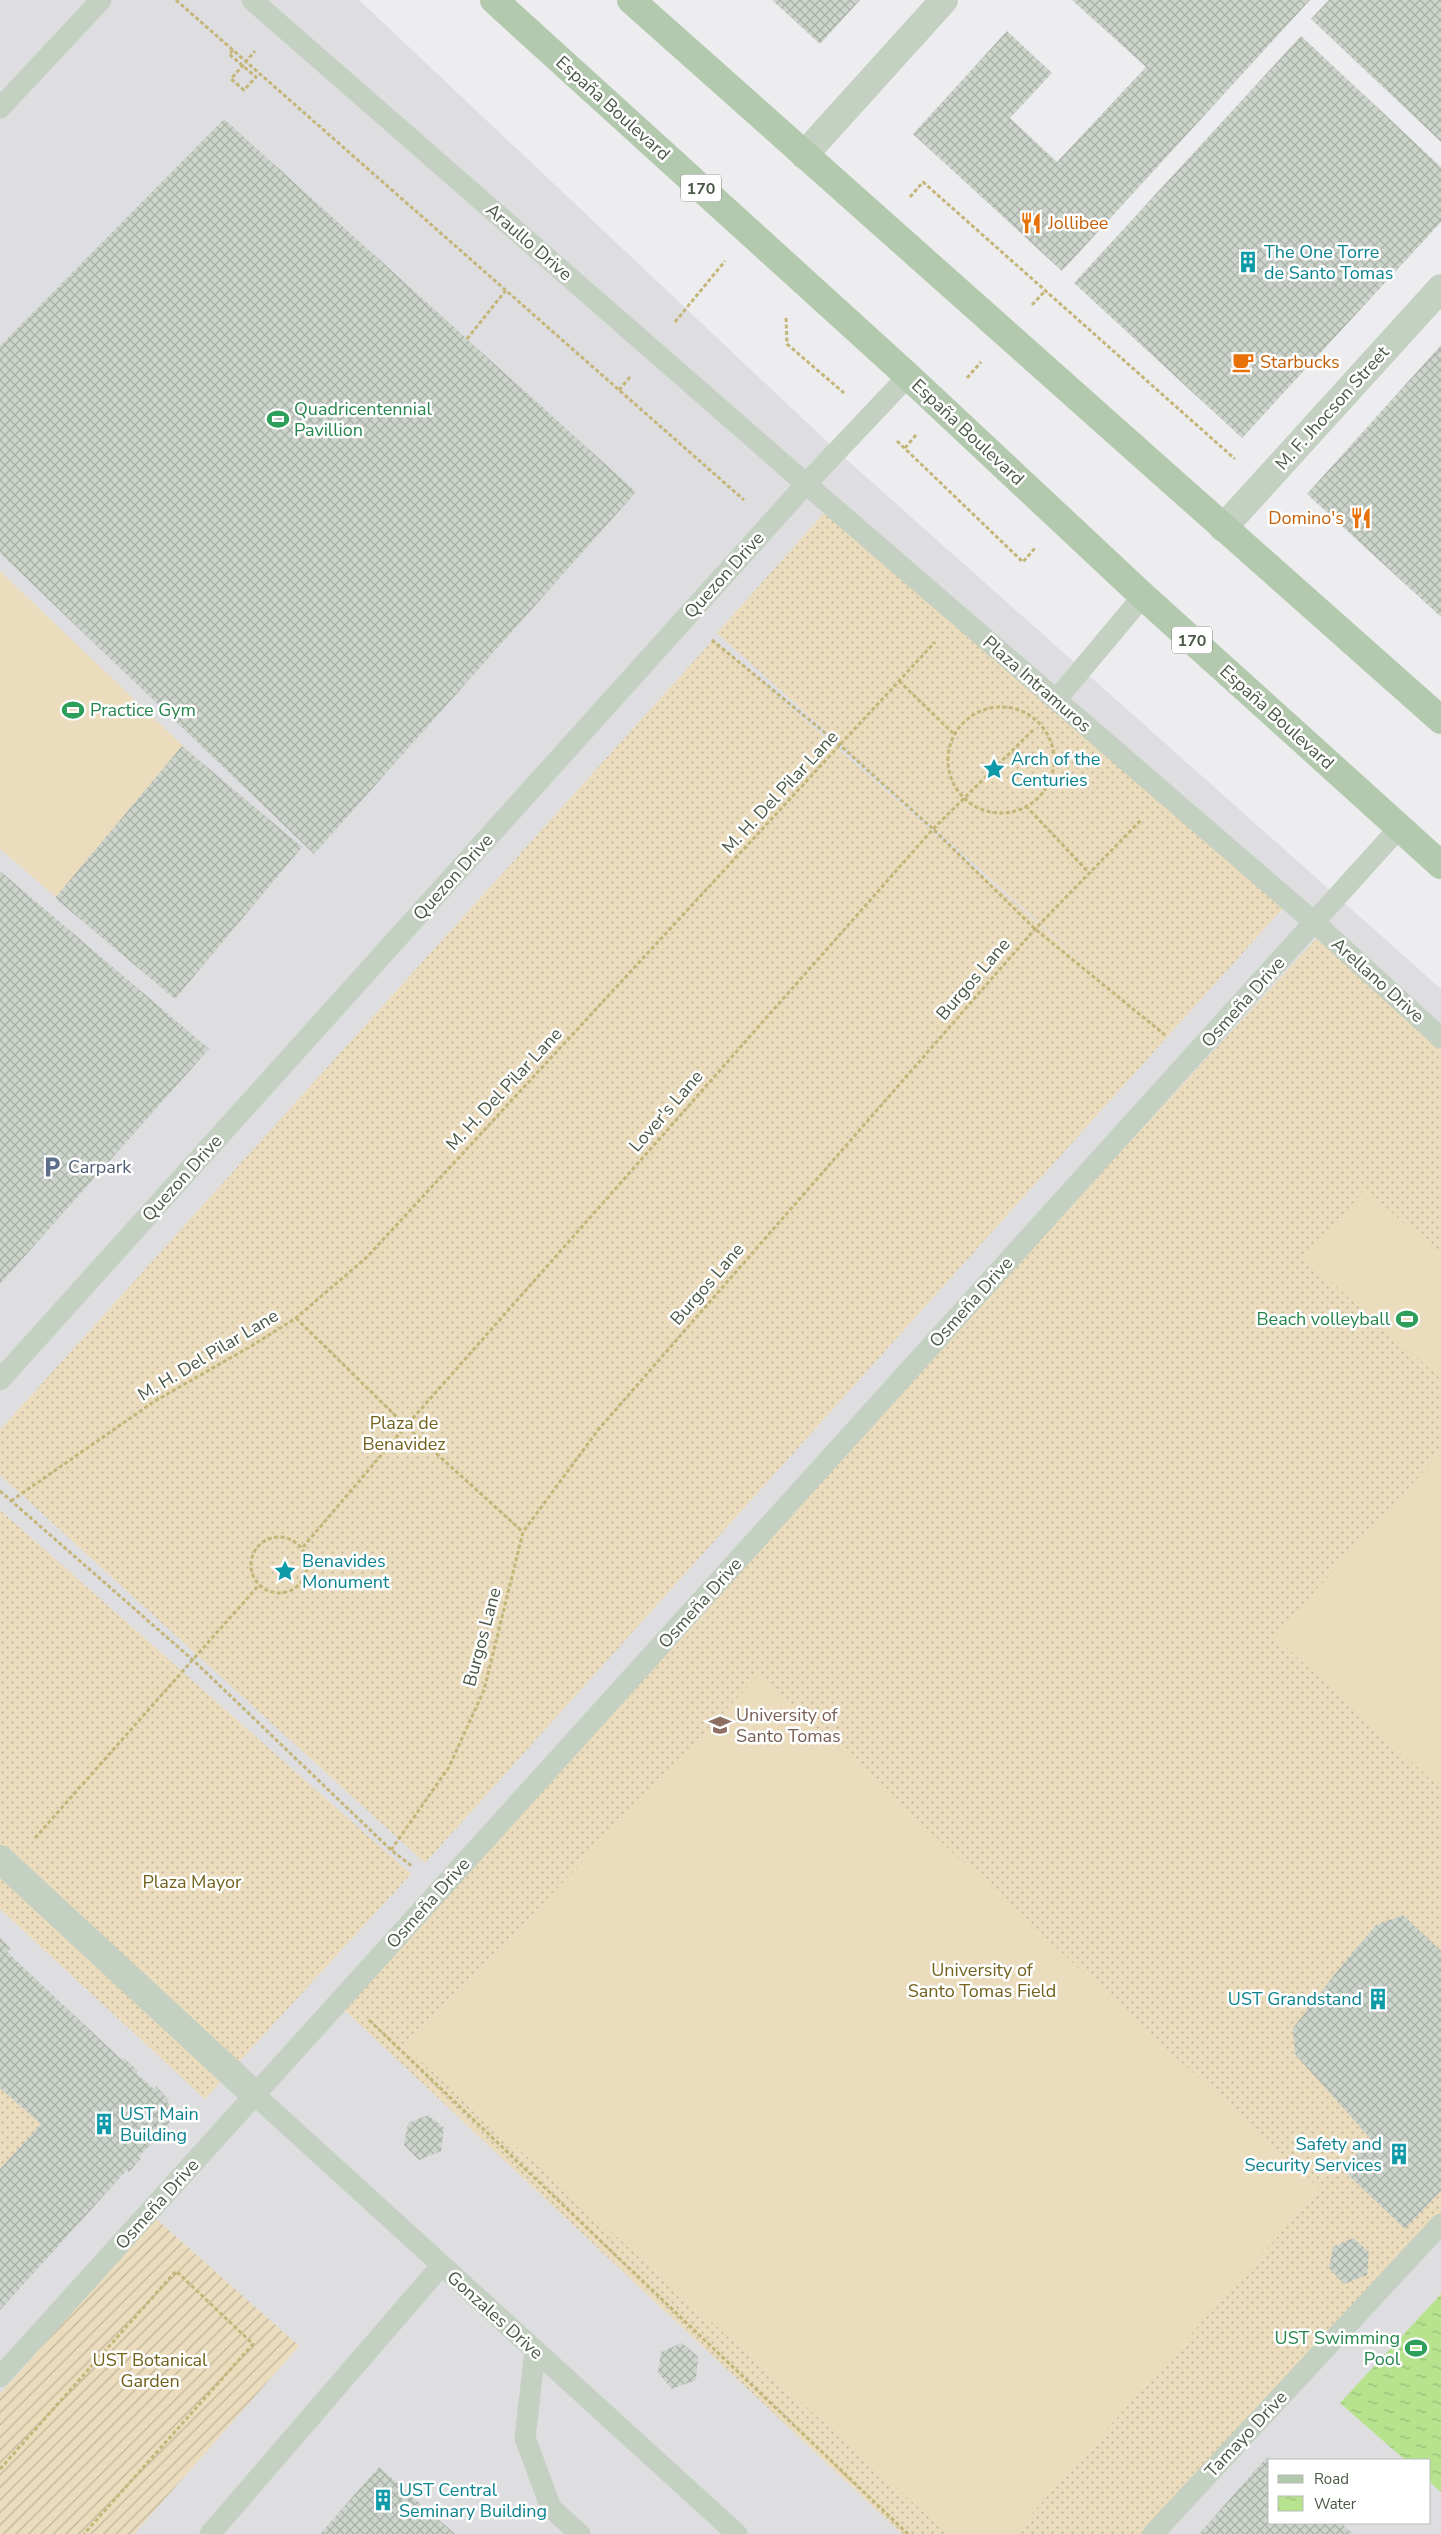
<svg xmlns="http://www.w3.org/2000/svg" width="1441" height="2534" font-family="'Nunito Sans',sans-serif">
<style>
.education{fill:#dedde0;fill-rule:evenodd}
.grass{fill:url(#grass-dots)}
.garden{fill:url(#garden-furrows)}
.pitch{fill:#eadcbd}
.water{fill:url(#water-ripples)}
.building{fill:url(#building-cross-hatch)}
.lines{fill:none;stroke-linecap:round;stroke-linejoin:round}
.path{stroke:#c4b679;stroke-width:3;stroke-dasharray:4 2.5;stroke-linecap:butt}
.lane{stroke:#c4d0c1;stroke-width:21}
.street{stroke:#c4d0c1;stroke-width:28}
.primary{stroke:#b3c9ae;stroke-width:28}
.labels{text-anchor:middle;stroke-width:5;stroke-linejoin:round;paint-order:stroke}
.shield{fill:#fff;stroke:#808a7e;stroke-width:1}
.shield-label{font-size:16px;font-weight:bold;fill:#4a5846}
.street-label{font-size:18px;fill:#4a5846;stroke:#fff}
.food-label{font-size:18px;fill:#c56008;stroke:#fff;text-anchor:start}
.culture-label{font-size:18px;fill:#0d838f;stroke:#fff;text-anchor:start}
.leisure-label{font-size:18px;fill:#27864d;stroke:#fff;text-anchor:start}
.service-label{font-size:18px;fill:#4e5e75;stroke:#fff;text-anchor:start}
.park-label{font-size:18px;fill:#72621e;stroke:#fff}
.education-label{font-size:18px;fill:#785e54;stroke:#fff;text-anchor:start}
</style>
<defs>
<pattern id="grass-dots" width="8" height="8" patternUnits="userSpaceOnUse" patternTransform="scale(1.25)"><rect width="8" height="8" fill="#eadcbd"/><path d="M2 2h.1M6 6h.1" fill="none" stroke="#c0b59b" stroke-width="1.8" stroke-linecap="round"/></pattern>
<pattern id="garden-furrows" width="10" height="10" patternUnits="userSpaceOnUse" patternTransform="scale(1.25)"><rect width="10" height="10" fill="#eadcbd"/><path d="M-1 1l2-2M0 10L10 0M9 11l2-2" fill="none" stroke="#c0b59b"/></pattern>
<pattern id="water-ripples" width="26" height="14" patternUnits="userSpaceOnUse" patternTransform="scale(1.25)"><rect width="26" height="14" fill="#b7e38e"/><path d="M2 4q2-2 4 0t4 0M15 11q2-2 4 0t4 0" fill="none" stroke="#97bb76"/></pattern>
<pattern id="building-cross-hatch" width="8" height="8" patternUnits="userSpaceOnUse" patternTransform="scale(1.25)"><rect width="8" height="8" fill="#cdd4cc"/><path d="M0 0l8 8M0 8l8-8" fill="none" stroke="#a8afa7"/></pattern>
</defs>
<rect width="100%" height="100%" fill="#edecef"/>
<path class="education" d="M0 0H359L838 452 1441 989V2534H0ZM1270 2460H1430V2523H1270Z"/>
<path class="grass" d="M833 503 1284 907 425 1863 0 1475V1430L713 640 1101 978 717 633Z
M1317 938 1441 1049V2224L1153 2534H902L338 2004Z
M0 1510 411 1874 205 2099 0 1909Z
M0 2088 41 2124 0 2169Z"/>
<path class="garden" d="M155 2218 299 2346 134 2534H0V2394Z"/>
<path class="pitch" d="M0 571 296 854 175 999 0 849Z
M1365 1189 1441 1256V1379L1305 1259Z
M1441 1452V1789L1274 1636Z
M759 1675 1320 2189 1014 2534H948L406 2048Z"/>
<path class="water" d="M1441 2294V2492L1430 2482V2460H1405L1340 2403Z"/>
<path class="building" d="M772 0H860L820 44Z
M1072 0H1310L1062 271 913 134 1007 31 1052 73 1010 118 1057 162 1146 67Z
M1329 0H1441V142L1311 19Z
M1301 36 1441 167V222L1242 438 1074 283Z
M224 119 636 492 314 854 0 553V346Z
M1441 345V617L1307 494Z
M182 746 302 847 175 999 55 898Z
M0 871 209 1049 0 1284Z
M1403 1915 1441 1951V2191L1405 2229 1343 2170 1370 2138 1295 2054 1293 2028 1338 1970 1376 1925Z
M0 1938 11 1948 7 1952 122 2060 124 2058 138 2071 136 2073 154 2089 156 2086 169 2100 167 2102 179 2112 168 2125 169 2127 139 2156 141 2158 129 2172 127 2170 0 2310V2169L41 2124 0 2088Z
M428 2115 444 2128 441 2151 419 2160 404 2145 408 2123Z
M1353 2238 1369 2252 1367 2275 1344 2284 1329 2268 1333 2247Z
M682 2343 698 2357 696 2380 672 2389 658 2373 661 2352Z
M1267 2457 1270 2460V2523H1341L1353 2534H1199Z
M379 2467 455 2534H320Z"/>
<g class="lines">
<path class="path" d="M176 0 744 500
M233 50 229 54 256 77 244 90 231 79 255 51
M910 197 923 182 1235 459
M1032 305 1045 291
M786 318 787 344 844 393
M675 322 725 261
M467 339 506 290
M967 378 981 362
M619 390 630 377
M897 441 1023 562 1035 548
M905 448 916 435
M712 640 841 746 933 829 1035 929 1165 1035
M899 681 954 734
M948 760a53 53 0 1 1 106 0a53 53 0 1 1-106 0Z
M1026 806 1090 874
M296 1318 406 1426 523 1532
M0 1491 194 1661 391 1850 413 1867
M11 1501 155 1401 253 1345 296 1318 367 1257 935 642
M251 1565a28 28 0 1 1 56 0a28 28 0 1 1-56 0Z
M303 1547 406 1426 933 829 1035 728
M35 1838 259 1585
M391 1850 449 1767 484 1690 523 1532 598 1430 1035 929 1141 820
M369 2020 908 2534
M0 2469 176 2271 253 2344 84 2534"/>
<path class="lane" d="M252 0 806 484 1315 923 1441 1038
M0 108 101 0
M1056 700 1143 596
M0 1380 806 484 908 376
M255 2095 737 2534
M535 2351 525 2438 551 2508 580 2534
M0 2377 1399 828
M210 2534 441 2266
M1153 2534 1441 2224"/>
<path class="street" d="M804 155 944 0
M1223 528 1441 288
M0 1859 255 2095"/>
<path class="primary" d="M494 0 908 376 1143 596 1441 865
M631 0C900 241 1171 480 1441 720"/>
</g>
<defs>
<g id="restaurant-bare" transform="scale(1.725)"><path d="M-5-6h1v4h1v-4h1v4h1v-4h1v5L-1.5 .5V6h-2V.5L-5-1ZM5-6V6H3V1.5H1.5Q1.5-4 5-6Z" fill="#e8710a" stroke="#fff" stroke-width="2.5" paint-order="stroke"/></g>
<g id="building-bare" transform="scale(1.725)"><path d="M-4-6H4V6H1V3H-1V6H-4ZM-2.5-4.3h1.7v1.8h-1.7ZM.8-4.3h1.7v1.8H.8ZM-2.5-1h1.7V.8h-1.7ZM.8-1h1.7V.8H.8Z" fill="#0f9aa8" stroke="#fff" stroke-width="2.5" paint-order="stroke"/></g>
<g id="cafe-bare" transform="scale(1.725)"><path d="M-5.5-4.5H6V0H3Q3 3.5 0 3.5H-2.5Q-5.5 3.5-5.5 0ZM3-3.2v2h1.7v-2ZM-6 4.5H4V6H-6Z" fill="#e8710a" stroke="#fff" stroke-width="2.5" paint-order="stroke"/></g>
<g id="stadium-bare" transform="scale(1.725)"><path d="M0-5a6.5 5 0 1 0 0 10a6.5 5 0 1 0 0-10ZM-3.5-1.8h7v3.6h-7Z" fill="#2e9e5b" stroke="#fff" stroke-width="2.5" paint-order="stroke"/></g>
<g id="sight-bare" transform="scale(1.725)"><path d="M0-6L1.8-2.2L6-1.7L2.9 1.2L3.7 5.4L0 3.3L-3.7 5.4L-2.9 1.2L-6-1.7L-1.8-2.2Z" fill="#0f9aa8" stroke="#fff" stroke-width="2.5" paint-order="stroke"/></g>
<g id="parking-bare" transform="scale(1.725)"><path d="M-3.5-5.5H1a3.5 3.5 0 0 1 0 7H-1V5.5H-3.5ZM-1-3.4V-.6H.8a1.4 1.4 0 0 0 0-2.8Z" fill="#5c6f8a" stroke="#fff" stroke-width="2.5" paint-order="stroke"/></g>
<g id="university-bare" transform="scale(1.725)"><path d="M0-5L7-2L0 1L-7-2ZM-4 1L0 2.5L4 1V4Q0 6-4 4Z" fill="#8d6e63" stroke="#fff" stroke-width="2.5" paint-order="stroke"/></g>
</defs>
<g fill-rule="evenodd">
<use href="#restaurant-bare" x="1031" y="223"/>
<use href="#building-bare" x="1248" y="262"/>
<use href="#cafe-bare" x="1243" y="362"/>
<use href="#stadium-bare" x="278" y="419"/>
<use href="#restaurant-bare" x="1361" y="518"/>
<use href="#stadium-bare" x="73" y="710"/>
<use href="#sight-bare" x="994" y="769"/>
<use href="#parking-bare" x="52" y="1167"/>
<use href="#stadium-bare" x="1407" y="1319"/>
<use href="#sight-bare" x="285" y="1571"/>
<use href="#university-bare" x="720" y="1725"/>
<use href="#building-bare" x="1378" y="1999"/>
<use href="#building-bare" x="104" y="2124"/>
<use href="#building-bare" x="1399" y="2154"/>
<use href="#stadium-bare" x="1416" y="2348"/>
<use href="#building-bare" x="383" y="2500"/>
</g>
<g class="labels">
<g class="shield">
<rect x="681" y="174.5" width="40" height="27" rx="4"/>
<rect x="1172" y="626.5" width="40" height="27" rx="4"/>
</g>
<g class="shield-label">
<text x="701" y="194">170</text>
<text x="1192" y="646">170</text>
</g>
<g class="street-label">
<text transform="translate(613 108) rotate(42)" y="6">España Boulevard</text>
<text transform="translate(529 242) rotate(41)" y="6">Araullo Drive</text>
<text transform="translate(1332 408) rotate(-48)" y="6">M. F. Jhocson Street</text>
<text transform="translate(968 432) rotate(43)" y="6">España Boulevard</text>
<text transform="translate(724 575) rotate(-48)" y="6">Quezon Drive</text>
<text transform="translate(1037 684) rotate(41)" y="6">Plaza Intramuros</text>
<text transform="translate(1277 717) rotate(42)" y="6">España Boulevard</text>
<text transform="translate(780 792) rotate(-47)" y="6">M. H. Del Pilar Lane</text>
<text transform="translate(453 877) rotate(-48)" y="6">Quezon Drive</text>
<text transform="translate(973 979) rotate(-49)" y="6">Burgos Lane</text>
<text transform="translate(1378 980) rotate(42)" y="6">Arellano Drive</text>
<text transform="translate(1243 1002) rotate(-48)" y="6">Osmeña Drive</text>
<text transform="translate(504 1089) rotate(-47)" y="6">M. H. Del Pilar Lane</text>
<text transform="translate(666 1111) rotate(-49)" y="6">Lover's Lane</text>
<text transform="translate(182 1178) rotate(-48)" y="6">Quezon Drive</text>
<text transform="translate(707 1284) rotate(-49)" y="6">Burgos Lane</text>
<text transform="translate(971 1302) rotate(-48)" y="6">Osmeña Drive</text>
<text transform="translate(208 1355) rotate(-31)" y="6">M. H. Del Pilar Lane</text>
<text transform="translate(700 1603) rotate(-48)" y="6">Osmeña Drive</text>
<text transform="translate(482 1637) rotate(-75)" y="6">Burgos Lane</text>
<text transform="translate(428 1903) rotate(-48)" y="6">Osmeña Drive</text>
<text transform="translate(157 2204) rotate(-48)" y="6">Osmeña Drive</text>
<text transform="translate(495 2315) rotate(42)" y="6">Gonzales Drive</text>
<text transform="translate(1246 2434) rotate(-47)" y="6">Tamayo Drive</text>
</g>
<g class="food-label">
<text x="1048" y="229">Jollibee</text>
<text x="1260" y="368">Starbucks</text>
<text x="1344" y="524" text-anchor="end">Domino's</text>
</g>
<g class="culture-label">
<text x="1264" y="258">The One Torre<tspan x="1264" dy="21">de Santo Tomas</tspan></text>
<text x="1011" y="765">Arch of the<tspan x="1011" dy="21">Centuries</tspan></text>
<text x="302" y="1567">Benavides<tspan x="302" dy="21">Monument</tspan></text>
<text x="1362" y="2005" text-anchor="end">UST Grandstand</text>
<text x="120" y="2120">UST Main<tspan x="120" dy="21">Building</tspan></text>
<text x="1382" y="2150" text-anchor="end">Safety and<tspan x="1382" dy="21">Security Services</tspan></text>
<text x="399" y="2496">UST Central<tspan x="399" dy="21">Seminary Building</tspan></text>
</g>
<g class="leisure-label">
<text x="294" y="415">Quadricentennial<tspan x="294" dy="21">Pavillion</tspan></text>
<text x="90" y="716">Practice Gym</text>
<text x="1390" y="1325" text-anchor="end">Beach volleyball</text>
<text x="1400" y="2344" text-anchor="end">UST Swimming<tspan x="1400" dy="21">Pool</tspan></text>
</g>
<g class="service-label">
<text x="68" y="1173">Carpark</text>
</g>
<g class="park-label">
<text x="404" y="1429">Plaza de<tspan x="404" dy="21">Benavidez</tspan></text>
<text x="192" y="1888">Plaza Mayor</text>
<text x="982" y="1976">University of<tspan x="982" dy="21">Santo Tomas Field</tspan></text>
<text x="150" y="2366">UST Botanical<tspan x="150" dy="21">Garden</tspan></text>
</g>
<g class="education-label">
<text x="736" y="1721">University of<tspan x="736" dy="21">Santo Tomas</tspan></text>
</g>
</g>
<rect x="1268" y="2459" width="162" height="65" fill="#ffffff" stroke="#b7bcb5"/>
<rect x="1278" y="2475" width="25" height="8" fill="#b3c9ae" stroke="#b7bcb5"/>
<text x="1314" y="2484" font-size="15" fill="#4a5846">Road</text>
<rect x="1278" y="2496" width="25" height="15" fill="url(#water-ripples)" stroke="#b7bcb5"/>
<text x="1314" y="2509" font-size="15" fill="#4a5846">Water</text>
</svg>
